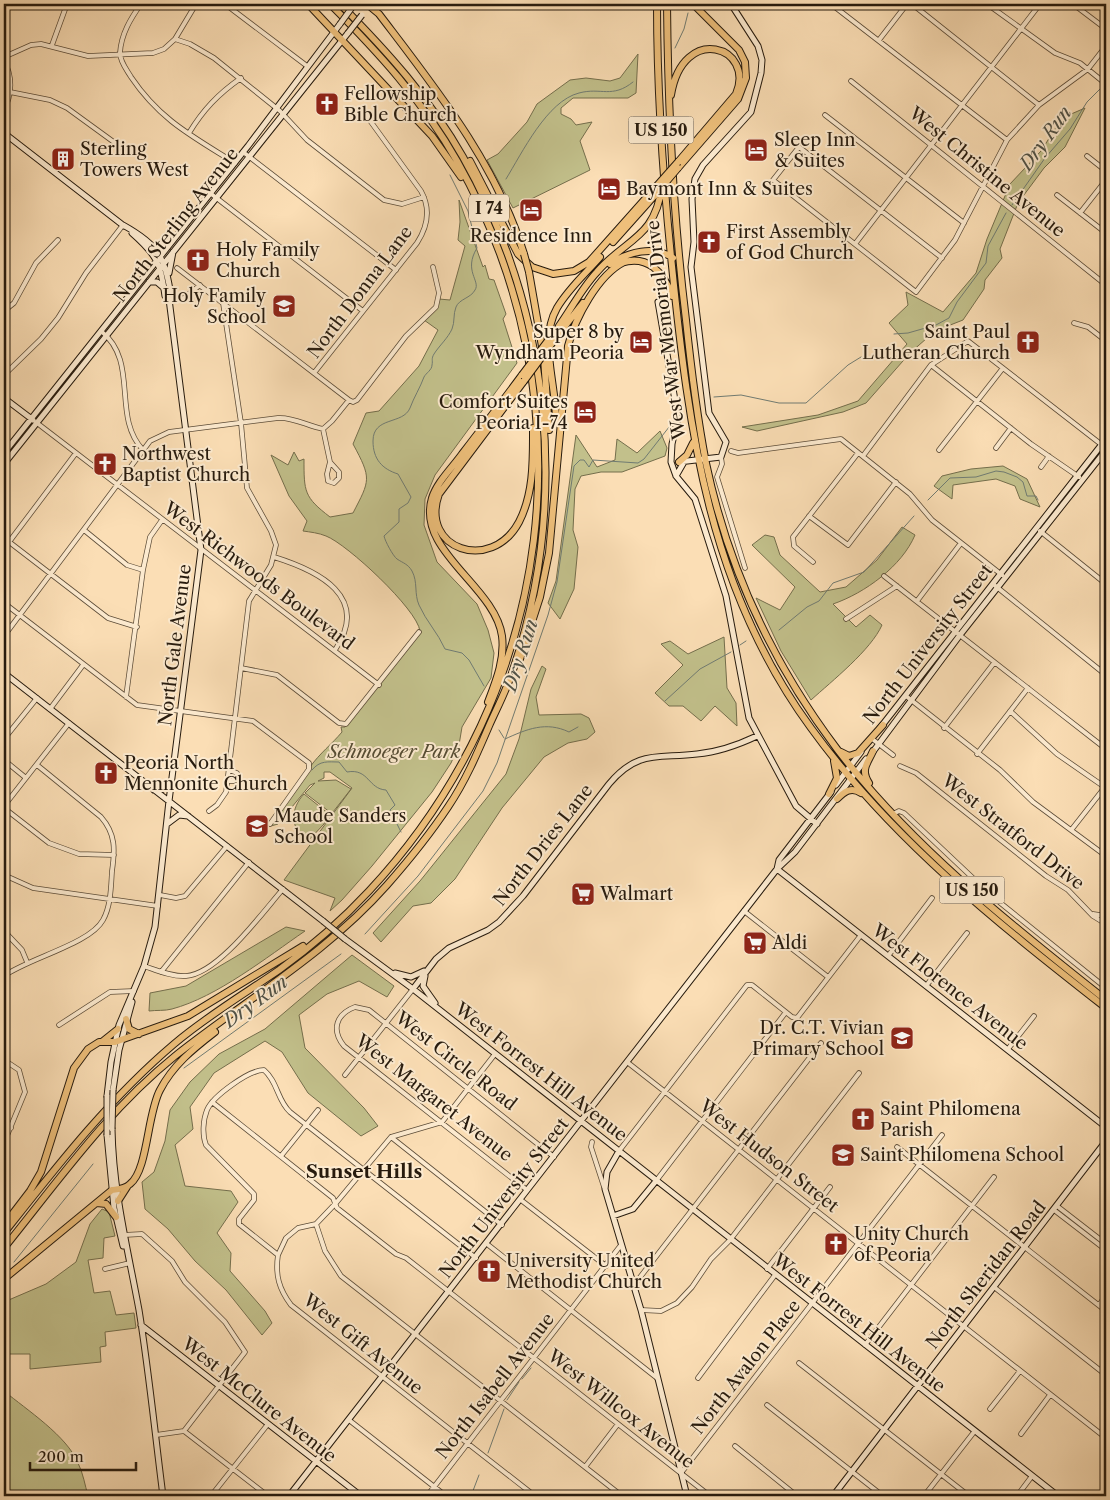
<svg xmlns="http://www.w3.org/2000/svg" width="1110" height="1500" font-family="'Libre Caslon Text',serif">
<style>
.green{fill:#c2c08b;stroke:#746e4c}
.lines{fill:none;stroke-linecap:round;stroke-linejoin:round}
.stream{stroke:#707b72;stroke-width:1}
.street-casing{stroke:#5c4c38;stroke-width:5.5}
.secondary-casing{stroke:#271b0e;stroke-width:7}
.highway-casing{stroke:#271b0e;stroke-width:8}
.street{stroke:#fceacf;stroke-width:4}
.secondary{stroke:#fceacf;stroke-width:5}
.highway{stroke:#eebf7a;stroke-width:6}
.secondary-bridge-casing{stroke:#271b0e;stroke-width:7;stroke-linecap:butt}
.highway-bridge-casing{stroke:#271b0e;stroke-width:8;stroke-linecap:butt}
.secondary-bridge{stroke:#fceacf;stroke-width:5}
.highway-bridge{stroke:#eebf7a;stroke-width:6}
.labels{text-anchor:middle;stroke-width:4;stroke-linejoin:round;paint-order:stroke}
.shield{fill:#fceacf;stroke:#675948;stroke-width:1}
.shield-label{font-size:16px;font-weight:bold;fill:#271b0e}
.poi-label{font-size:18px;fill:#271b0e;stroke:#fceacf;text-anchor:start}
.street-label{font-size:18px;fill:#271b0e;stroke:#fceacf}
.park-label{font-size:18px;font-style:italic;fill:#564d34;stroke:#fceacf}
.water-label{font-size:19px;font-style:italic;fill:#515348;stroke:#fceacf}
.neighbourhood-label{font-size:19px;font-weight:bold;fill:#271b0e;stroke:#fceacf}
</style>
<rect width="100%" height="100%" fill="#fbdeb5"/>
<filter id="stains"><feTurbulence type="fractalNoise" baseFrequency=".004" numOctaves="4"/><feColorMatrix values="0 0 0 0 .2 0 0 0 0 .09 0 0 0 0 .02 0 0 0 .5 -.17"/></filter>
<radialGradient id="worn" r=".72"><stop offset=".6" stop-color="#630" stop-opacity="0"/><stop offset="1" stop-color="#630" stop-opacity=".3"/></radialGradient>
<path class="green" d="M638 54 636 93 628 98H573L561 108V114L571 119 576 125 592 122 580 141 590 170 513 208 487 160 498 154 527 122 537 104 570 80 586 78 610 81 620 78Z
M1085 108 1065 147 1044 168 1018 203 1000 249 1002 258 985 280 984 289 963 320 935 331 910 353 866 403 843 412 757 431 742 427 818 415 858 401 907 344 889 323 908 305 906 292 943 312 976 273 987 239 1010 184 1041 151 1062 118Z
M459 200 483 267 485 265 489 279 494 280 506 314 503 319 517 363 435 475 425 499 424 525 437 562 477 604 488 630 494 653 491 678 462 727 459 745 451 763 432 792 372 866 342 900 330 911 335 898 284 880 352 788 330 772H324V778L318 781 336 780 351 789 333 812 331 813 305 793 315 783 310 785 278 824 271 826C284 806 297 787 310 767 320 753 332 744 342 732L341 727H345L420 631C417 609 347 544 326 536 319 533 310 532 303 531L307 521 289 496 271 455 288 465 294 452 299 461 304 459C304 492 304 497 330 517L353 513C370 480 372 479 353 444L366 413 379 411 419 366 438 330 424 320 439 299 450 300 465 246 458 240 460 222Z
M660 431 667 448 665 456 622 472H601L581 476 575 489 573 530 578 547 574 589 560 619 548 603 556 581 576 435 597 467 615 460 617 439 637 453Z
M1003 466 1027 479 1040 507 1020 499 1015 486 996 479 953 485 952 499 934 486 942 476 971 469Z
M902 527 915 535C902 566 865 593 833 604L856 627 870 615 882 625C871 650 832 681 811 700L781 651 756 598 780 610 795 587 752 545 765 535 774 537 780 555 820 592 846 587 877 560Z
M724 637 727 688 736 703 737 726 715 706 701 721 683 706H669L655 693 683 665 661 644 670 641 688 654Z
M542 666 546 669 536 697 539 715 581 714 589 718 595 732 587 739 568 743 544 757 502 808 455 879 431 903 413 906 381 942 373 933 420 881 506 774 519 739 531 689Z
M304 794 329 814 324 824 307 842C290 828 290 809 304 794Z
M286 927 305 931C267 957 217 997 172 1009 165 1011 156 1010 149 1011L150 993 186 986Z
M352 955 394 986 387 997 359 981 327 994 299 1015 305 1048 364 1108 378 1126 361 1136 308 1093 282 1052 265 1041 214 1073 190 1107 193 1129 175 1145 185 1186 231 1191 238 1202 217 1233 231 1253 230 1271 265 1311 272 1323 262 1335 226 1290 195 1261 168 1229 145 1209 142 1182 154 1172 165 1141 170 1110 190 1082 219 1054 265 1029Z
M102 1209 109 1212 115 1236 104 1238 103 1258 88 1260 94 1293 110 1291 116 1315 134 1313 136 1328 105 1332 106 1346 100 1347 101 1362 30 1369V1354H9V1369L4 1368V1302L46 1284 76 1262 90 1224Z
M4 1391C27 1410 67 1436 78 1463 83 1473 85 1485 88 1496H4Z"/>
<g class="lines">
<path class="stream" d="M675 48 684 29 688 13
M450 175 468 211 477 248C463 271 481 281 475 290 471 298 459 299 456 307 453 314 455 322 452 329 448 338 439 346 434 354 431 359 433 360 432 365 432 370 426 373 424 377 420 388 414 397 410 408 403 425 373 416 373 441 373 459 382 469 398 474L411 497 408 503 399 509V522L384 536C385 541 393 556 397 559 403 563 408 564 412 571 418 582 414 594 419 605 426 621 438 633 445 649L462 653 469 660 484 686
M506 179C522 153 547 101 579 93 601 87 612 99 633 82
M1012 205 1045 158 1070 129 1087 102 1101 88
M894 334 908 333 936 325 949 318 957 302 986 263 988 246 1006 213
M714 397 741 395 779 403H806L848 365 861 357
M928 500 950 478 976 477 996 471 1004 472 1017 477 1023 482 1027 496H1036L1038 500
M779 630 807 607 819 601 833 583 864 572 914 516
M740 645 746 641
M665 701 700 669 731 652
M499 730 504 738
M505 739C527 729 546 721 569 732L578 727
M312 770C320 760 328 762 339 762L347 772C369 768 368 789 386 790L395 805 390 810 401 832
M365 934 418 876 483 791 497 763 548 615 557 582 574 466 580 460H584L589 467 593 460 638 463 644 459 673 422
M184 1068 341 954
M14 1262 93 1164
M522 1379 531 1368
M507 1400 519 1382
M488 1453 504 1409
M471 1496 479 1475"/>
<g class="street-casing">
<path id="street" d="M141 4C131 18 121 34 120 53 120 62 127 70 131 77 160 120 192 136 235 163
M225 4 307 66
M831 4 1007 140
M912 4 1039 105
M987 4 1055 53 1080 63 1106 84
M1073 4 1106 29
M4 9 7 4
M175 39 190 44 214 58 280 111 307 140 384 200 402 204 424 197
M879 40 907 4
M52 45 67 4
M4 57 31 45 41 44 88 56 153 53 164 49 175 39 196 4
M4 61C13 76 12 95 4 110
M851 81 1106 285
M10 92 50 100 67 108 122 148
M825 115 964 223
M189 133C203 110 218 94 241 78
M243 152 396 270
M1087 156 1106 171
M210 193 363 311
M1057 195 1106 233
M1080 213 1106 180
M855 244 1040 4
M942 258 799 147 773 180 916 292 955 240 1007 140 1039 105 1088 69 1106 46
M177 268 349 400
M169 301 184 298 200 285
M4 311 14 303 36 263 58 240
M1074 323 1088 327 1106 341
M101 331C140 362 111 416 143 450
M931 365 1031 444 1079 477
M314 373 417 243C428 226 431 209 421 191L363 111
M4 375 41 339 58 318 86 273 123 225
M349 400 353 402 357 400 406 336 436 307 439 293 433 267
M37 423 379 685
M323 429 330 462 327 474 328 481 334 483 339 478V472L330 462
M996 448 1011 428
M939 450 1003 368
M731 451 738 453 841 439 910 494 932 520 1002 575
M863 456 931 365 968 341 1102 445
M721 457 722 464 717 477 745 568
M1041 467 1049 456
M809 516 848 545 896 482
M84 530 127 565 143 570
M1040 531 1106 584
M4 538 108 618 137 627
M9 542 76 453
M274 557C319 571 371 597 335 650
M813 562 794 546 793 537 858 453
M884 576 1106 749
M993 584 1106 675
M917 601 961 543
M4 603 137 705 253 721 309 763V769L270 824
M846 619 897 586
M4 636 150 441 169 432 278 418C294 417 307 426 323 429L332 421 349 400
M241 668 277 675 339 723 346 724 419 632
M906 696 1000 770 1033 802 1106 856
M126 697 143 570 150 537 162 520
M50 709 83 665
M1010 711 1057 754 1106 788
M944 728 994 663
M871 738 893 755
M4 739 37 698
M977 754 1028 688
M4 760 26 778
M900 766 916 773 1046 876 1068 890 1093 916 1106 924
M227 781H234L238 778 237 773 229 770
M4 806 69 723
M4 808 49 843 79 854 114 855
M209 811 217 805 226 792 249 601 271 565 276 545 271 531 247 488 241 423 223 303
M893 814 899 811 904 813 993 897 1106 988
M1072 829 1105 787
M4 875 33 888 158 906
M160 895 176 898 185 896 227 846
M744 911 828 977
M1093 914 1106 916
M4 931 22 950 27 962
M888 956 932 898
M144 966C156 970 172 977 186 976 218 974 262 913 283 889
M161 972 249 862
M4 976C29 958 90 944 103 920 111 906 111 886 112 871 115 850 116 834 101 817L37 765
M926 986 967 933
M59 1025 110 992 134 991
M1008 1049 1034 1016
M4 1060 19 1070 25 1092 4 1143
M627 1062 1106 1438
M345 1075 413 989
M212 1102 333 1198 337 1208 396 1254 406 1258 710 1496
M4 1123 11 1128
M391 1137 502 1225
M592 1142 591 1147 604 1187
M897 1147 1106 1311
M619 1151 747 985H752L792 1017 797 1018 861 935
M281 1156 318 1110
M656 1181 786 1012
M527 1190 344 1046C331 1030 336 1014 355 1007L369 1010 554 1157
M521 1200 606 1266
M1057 1206 1106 1244
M1054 1210 1106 1250
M316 1224 325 1251 341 1276 622 1496
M124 1235 142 1234 172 1261 185 1282 225 1322 245 1352 184 1431 156 1435
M487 1244 657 1378
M278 1255 286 1238 298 1228 316 1224 336 1203 391 1137 442 1122 495 1054
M476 1258 290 1112C277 1100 278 1082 264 1070 249 1070 213 1096 207 1110 203 1120 202 1135 206 1145L254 1194V1200L239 1219V1224L278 1255C275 1275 279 1289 291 1305L535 1496
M105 1269 130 1263
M767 1269 830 1187
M634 1285 821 1043
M994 1287 1106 1375
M1099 1305 1106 1295
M641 1310 661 1311 677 1303 692 1287 711 1259 730 1240 859 1073
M865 1345 994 1177
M799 1363 969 1496
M698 1378 775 1275
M767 1405 883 1496
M990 1409 1020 1371
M349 1420 446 1496
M184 1431 268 1496
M1021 1434 1050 1395
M735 1446 797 1496
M585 1467 618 1424
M681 1473 942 1135
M211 1496 268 1424
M427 1496 621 1245
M924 1496 974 1432
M1017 1496 1032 1476"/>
</g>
<g class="secondary-casing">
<path id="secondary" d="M4 133 124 226
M132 233C157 255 161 264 165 296L169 299
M169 273 173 252
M149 282H157L164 288
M658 302 676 406 677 422 672 444 671 462 676 476 695 499 726 596 749 718 796 806 817 824
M4 398 33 420
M4 453 248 146 340 24
M679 462 721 457 726 442 709 413 691 267 694 242 692 199 695 179 703 165 751 112 761 73 762 60 758 46 731 4
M4 464 348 33
M676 476 684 462
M4 673 323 921
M880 728 1106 439
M872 753 960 635 1106 450
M836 785 861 752
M154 790 163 789 171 784
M167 824 179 815 188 816
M777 869 779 860 831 792
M777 869 1106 1127
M345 939 413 989 1058 1496
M395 973 411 977 424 971
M425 976 423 986 435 1003
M413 989 436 959 449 948 488 930 499 922 523 896 609 784C638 749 659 759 697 754 719 752 738 745 757 736
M113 1090 119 1050 132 1002
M107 1096 111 1062 119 1025 144 966 155 927 169 801 201 550 169 299 171 296C165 257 159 245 123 225
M112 1129C113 1191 128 1250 139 1310 149 1372 155 1434 163 1496
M107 1135 114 1208 123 1246
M619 1151 607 1172 605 1189 641 1310 687 1496
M613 1216 633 1209 656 1181
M141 1325 361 1496
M289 1496 777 869 795 852 866 759
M833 1496 1106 1141"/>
</g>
<g class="highway-casing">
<path id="highway" d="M308 4 432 136 461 177
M367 4 379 14C436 89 496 163 524 254
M657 4C657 91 663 179 672 266 689 432 709 589 811 728 892 840 999 924 1106 1008
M667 4C668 110 673 215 686 320 691 368 697 416 706 463 728 568 773 664 837 749 912 847 1010 924 1106 1000
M671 95C683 22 756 47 736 94L678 162
M470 161 518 254 532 267 553 274 574 271 589 262 654 189
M678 168 738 99 746 78 745 62 739 50 693 4
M613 242 655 195
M621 263C647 254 664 272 672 296
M610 264C628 252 654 245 673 258
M529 272 544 358 549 430
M559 326C571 309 582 288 597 272 626 238 655 239 662 186
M558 335 583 303
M524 381 439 494C419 549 491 574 519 522 534 493 533 459 533 428
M556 422C557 386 538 341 557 308 568 289 586 273 600 257
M679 462 687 455 693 443
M520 659 540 597 549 553 568 346C575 318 598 275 624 262
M488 702C496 681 505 659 502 636 495 586 416 551 432 498 437 482 452 468 462 454 482 428 502 402 522 375
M841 752 849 756 858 753 883 725
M869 783C860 769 868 763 873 751
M829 794 837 778 834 761
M837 799C844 792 851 786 861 793
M126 1019 129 1029 139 1034
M103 1041 118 1029
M118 1201 127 1187
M97 1203 106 1204 116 1217
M4 1225 30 1191 41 1172 74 1068 88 1049 99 1042H115L188 1016 303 946
M4 1233C57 1166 109 1099 174 1044 207 1016 244 994 279 970 311 947 342 920 369 891 556 691 592 400 457 161 423 101 378 52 330 4
M4 1248C58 1181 108 1110 175 1056 248 998 325 955 387 885 409 860 430 834 448 807 465 782 477 754 489 726 497 708 507 689 513 670 570 501 551 313 463 157 430 99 387 51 340 4
M4 1279 112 1190C119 1189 125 1189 130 1184 148 1170 147 1114 160 1090 173 1065 193 1049 215 1032"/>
</g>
<use href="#street" class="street"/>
<use href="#secondary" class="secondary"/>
<use href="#highway" class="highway"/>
<g class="secondary-bridge-casing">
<path id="secondary-bridge" d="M340 24 353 6
M348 33 362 15
M323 921 345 939
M112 1129 113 1090
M107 1135V1096"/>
</g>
<g class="highway-bridge-casing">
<path id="highway-bridge" d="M654 189 678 162
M655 195 678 168
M524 254 529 272
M522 375 556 330
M524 381 558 335"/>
</g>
<use href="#secondary-bridge" class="secondary-bridge"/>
<use href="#highway-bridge" class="highway-bridge"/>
</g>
<defs>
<g id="church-square" transform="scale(1.25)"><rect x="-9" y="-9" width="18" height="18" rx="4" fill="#8f2418" stroke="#fceacf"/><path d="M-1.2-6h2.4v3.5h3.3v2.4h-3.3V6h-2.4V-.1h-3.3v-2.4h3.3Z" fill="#fff"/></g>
<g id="hotel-square" transform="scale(1.25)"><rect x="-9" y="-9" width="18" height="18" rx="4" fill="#8f2418" stroke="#fceacf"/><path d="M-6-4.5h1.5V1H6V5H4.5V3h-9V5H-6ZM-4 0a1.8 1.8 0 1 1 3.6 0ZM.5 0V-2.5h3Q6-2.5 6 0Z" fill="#fff"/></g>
<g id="building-square" transform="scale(1.25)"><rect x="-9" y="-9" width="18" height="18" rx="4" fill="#8f2418" stroke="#fceacf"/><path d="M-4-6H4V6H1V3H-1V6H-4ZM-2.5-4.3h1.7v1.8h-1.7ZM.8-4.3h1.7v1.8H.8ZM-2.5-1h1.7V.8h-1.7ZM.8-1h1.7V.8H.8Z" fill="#fff"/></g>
<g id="school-square" transform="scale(1.25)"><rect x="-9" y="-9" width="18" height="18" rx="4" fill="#8f2418" stroke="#fceacf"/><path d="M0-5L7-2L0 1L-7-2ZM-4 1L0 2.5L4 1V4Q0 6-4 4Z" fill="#fff"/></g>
<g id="supermarket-square" transform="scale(1.25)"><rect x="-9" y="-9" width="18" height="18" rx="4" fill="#8f2418" stroke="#fceacf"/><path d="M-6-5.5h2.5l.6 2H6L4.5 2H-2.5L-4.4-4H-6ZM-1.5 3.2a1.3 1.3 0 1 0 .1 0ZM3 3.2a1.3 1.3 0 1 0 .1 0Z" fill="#fff"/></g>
</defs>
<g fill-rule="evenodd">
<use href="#church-square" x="327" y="104"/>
<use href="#hotel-square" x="756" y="150"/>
<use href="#building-square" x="63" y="159"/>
<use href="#hotel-square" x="609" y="189"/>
<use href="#hotel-square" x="531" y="210"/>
<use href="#church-square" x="709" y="242"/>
<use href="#church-square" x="198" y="260"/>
<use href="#school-square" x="284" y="306"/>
<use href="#hotel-square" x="641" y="342"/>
<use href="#church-square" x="1028" y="342"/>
<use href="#hotel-square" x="585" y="412"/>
<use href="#church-square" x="105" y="464"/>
<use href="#church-square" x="106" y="773"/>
<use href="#school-square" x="257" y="826"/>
<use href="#supermarket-square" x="583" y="894"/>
<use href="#supermarket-square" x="755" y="943"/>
<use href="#school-square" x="902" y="1038"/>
<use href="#church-square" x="863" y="1119"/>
<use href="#school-square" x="843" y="1155"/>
<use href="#church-square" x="836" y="1244"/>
<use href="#church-square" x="489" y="1271"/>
</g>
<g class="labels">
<g class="shield">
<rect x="628.5" y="116.5" width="65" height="27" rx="4"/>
<rect x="469" y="194.5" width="40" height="27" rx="4"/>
<rect x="939.5" y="876.5" width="65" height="27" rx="4"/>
</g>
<g class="shield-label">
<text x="661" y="136">US 150</text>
<text x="489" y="214">I 74</text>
<text x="972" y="896">US 150</text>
</g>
<g class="poi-label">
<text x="344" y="100">Fellowship<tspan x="344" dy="21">Bible Church</tspan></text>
<text x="774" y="146">Sleep Inn<tspan x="774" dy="21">&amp; Suites</tspan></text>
<text x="80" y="155">Sterling<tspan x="80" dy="21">Towers West</tspan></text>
<text x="626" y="195">Baymont Inn &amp; Suites</text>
<text x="726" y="238">First Assembly<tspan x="726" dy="21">of God Church</tspan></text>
<text x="531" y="242" text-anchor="middle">Residence Inn</text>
<text x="216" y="256">Holy Family<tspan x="216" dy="21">Church</tspan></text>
<text x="266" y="302" text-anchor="end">Holy Family<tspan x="266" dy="21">School</tspan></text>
<text x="624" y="338" text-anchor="end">Super 8 by<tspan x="624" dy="21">Wyndham Peoria</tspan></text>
<text x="1010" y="338" text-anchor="end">Saint Paul<tspan x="1010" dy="21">Lutheran Church</tspan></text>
<text x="568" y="408" text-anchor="end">Comfort Suites<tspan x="568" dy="21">Peoria I-74</tspan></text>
<text x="122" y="460">Northwest<tspan x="122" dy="21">Baptist Church</tspan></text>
<text x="124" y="769">Peoria North<tspan x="124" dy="21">Mennonite Church</tspan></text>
<text x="274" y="822">Maude Sanders<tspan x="274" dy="21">School</tspan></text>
<text x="600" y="900">Walmart</text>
<text x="772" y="949">Aldi</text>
<text x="884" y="1034" text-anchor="end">Dr. C.T. Vivian<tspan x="884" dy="21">Primary School</tspan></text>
<text x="880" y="1115">Saint Philomena<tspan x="880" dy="21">Parish</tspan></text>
<text x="860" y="1161">Saint Philomena School</text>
<text x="854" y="1240">Unity Church<tspan x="854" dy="21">of Peoria</tspan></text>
<text x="506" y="1267">University United<tspan x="506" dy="21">Methodist Church</tspan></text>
</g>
<g class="street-label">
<text transform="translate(987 172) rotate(39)" y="6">West Christine Avenue</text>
<text transform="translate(176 225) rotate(-52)" y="6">North Sterling Avenue</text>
<text transform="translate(360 292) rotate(-53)" y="6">North Donna Lane</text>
<text transform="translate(666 330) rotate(-97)" y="6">West War Memorial Drive</text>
<text transform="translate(259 576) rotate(37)" y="6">West Richwoods Boulevard</text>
<text transform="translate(928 644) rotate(-52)" y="6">North University Street</text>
<text transform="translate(175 645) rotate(-83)" y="6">North Gale Avenue</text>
<text transform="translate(1013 832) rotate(38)" y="6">West Stratford Drive</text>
<text transform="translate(543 845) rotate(-52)" y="6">North Dries Lane</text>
<text transform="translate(950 987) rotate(38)" y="6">West Florence Avenue</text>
<text transform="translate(456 1061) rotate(38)" y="6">West Circle Road</text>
<text transform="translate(541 1072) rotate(38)" y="6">West Forrest Hill Avenue</text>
<text transform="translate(434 1098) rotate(38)" y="6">West Margaret Avenue</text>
<text transform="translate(769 1156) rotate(38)" y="6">West Hudson Street</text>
<text transform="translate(504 1198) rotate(-52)" y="6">North University Street</text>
<text transform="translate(986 1275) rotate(-52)" y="6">North Sheridan Road</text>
<text transform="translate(859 1323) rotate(38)" y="6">West Forrest Hill Avenue</text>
<text transform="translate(363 1344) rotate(39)" y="6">West Gift Avenue</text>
<text transform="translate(746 1367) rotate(-52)" y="6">North Avalon Place</text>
<text transform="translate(495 1386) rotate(-52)" y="6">North Isabell Avenue</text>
<text transform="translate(259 1400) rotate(38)" y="6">West McClure Avenue</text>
<text transform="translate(621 1409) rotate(38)" y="6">West Willcox Avenue</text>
</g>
<g class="park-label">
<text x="394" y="758">Schmoeger Park</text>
</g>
<g class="water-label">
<text transform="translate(1045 138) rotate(-54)" y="7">Dry Run</text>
<text transform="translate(520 655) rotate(-72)" y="7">Dry Run</text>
<text transform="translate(255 1001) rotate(-36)" y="7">Dry Run</text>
</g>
<g class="neighbourhood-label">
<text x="364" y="1178">Sunset Hills</text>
</g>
</g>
<rect width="1110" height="1500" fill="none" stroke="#fbdeb5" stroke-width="20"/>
<rect x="5" y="5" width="1100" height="1490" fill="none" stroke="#271b0e" stroke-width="2.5"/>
<rect x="10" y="10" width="1090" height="1480" fill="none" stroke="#271b0e"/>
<path d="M30 1462v8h106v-8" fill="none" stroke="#271b0e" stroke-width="2.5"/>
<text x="38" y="1462" font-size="15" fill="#271b0e" stroke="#fceacf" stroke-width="4" paint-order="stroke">200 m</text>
<rect width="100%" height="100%" filter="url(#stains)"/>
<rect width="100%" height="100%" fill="url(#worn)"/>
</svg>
